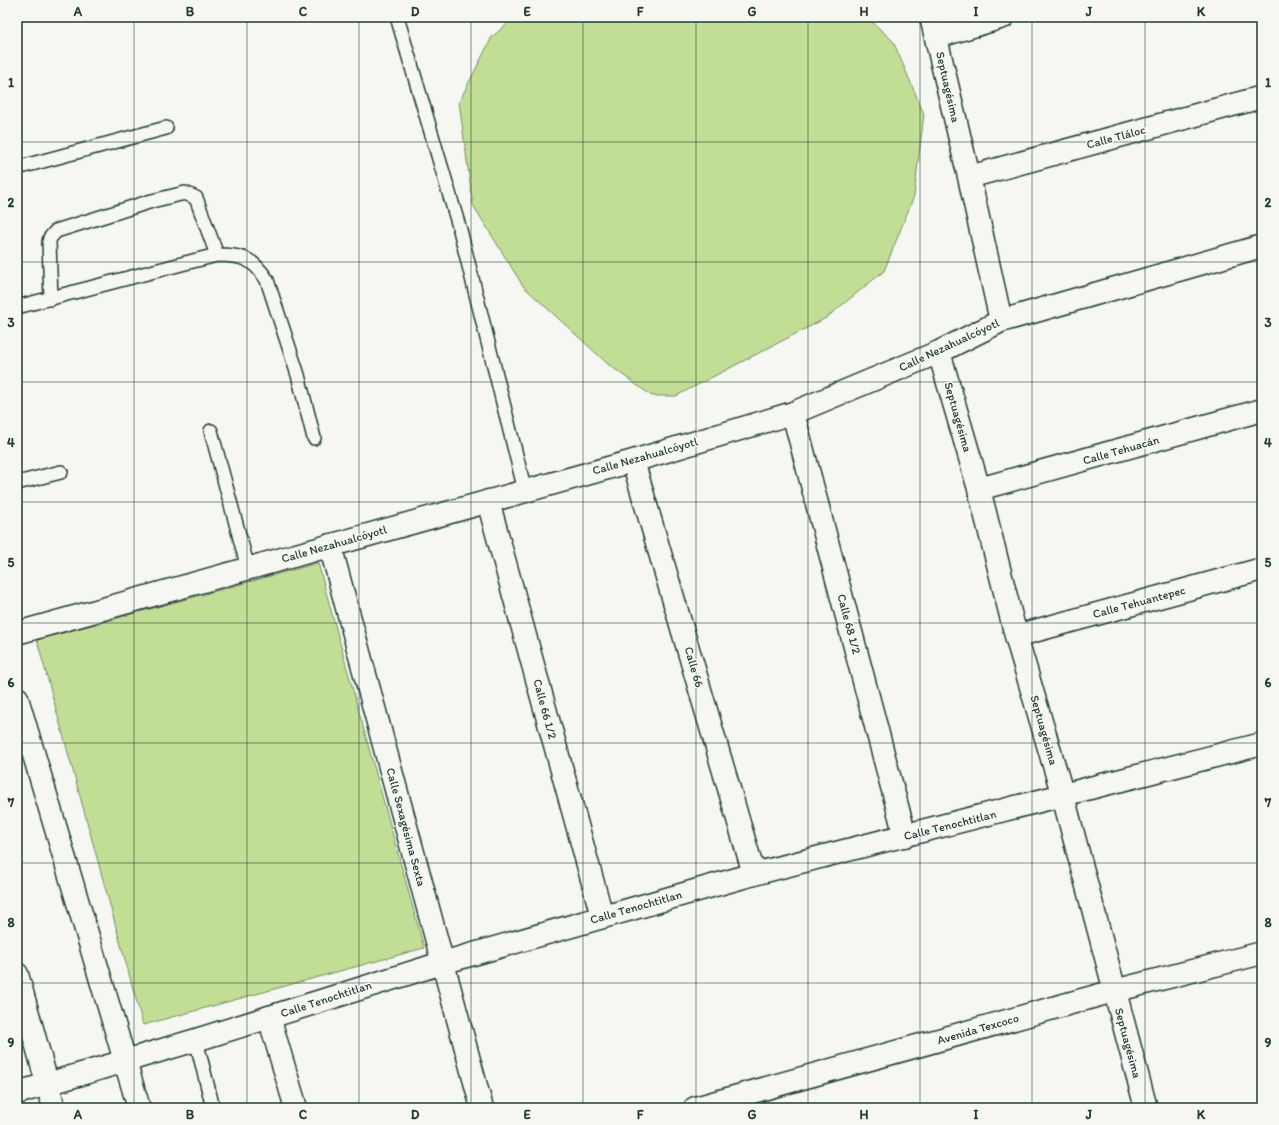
<svg xmlns="http://www.w3.org/2000/svg" width="1279" height="1125" font-family="Itim,sans-serif">
<style>
.green{fill:#c2de95;stroke:#708e64}
.lines{fill:none;stroke-linecap:round;stroke-linejoin:round}
.service-casing{stroke:#1f3d34;stroke-width:16}
.minor-casing{stroke:#1f3d34;stroke-width:25}
.secondary-casing{stroke:#1f3d34;stroke-width:25}
.primary-casing{stroke:#1f3d34;stroke-width:25}
.service{stroke:#f6f6f2;stroke-width:13}
.minor{stroke:#f6f6f2;stroke-width:22}
.secondary{stroke:#f6f6f2;stroke-width:22}
.primary{stroke:#f6f6f2;stroke-width:22}
.grid{fill:none;stroke:#1f3d34;stroke-width:1;stroke-opacity:0.55}
.labels{text-anchor:middle;stroke-width:3;stroke-linejoin:round;paint-order:stroke}
.street-label{font-size:12px;fill:#1f3d34;stroke:#f6f6f2}
.neatline{fill:none;stroke:#1f3d34;stroke-width:1.5}
.grid-label{font-size:13px;text-anchor:middle;font-weight:bold;fill:#1f3d34}
</style>
<rect width="100%" height="100%" fill="#f6f6f2"/>
<filter id="ink" filterUnits="userSpaceOnUse"><feTurbulence type="fractalNoise" baseFrequency=".025" numOctaves="2"/><feDisplacementMap in="SourceGraphic" scale="8" xChannelSelector="R" yChannelSelector="G"/><feConvolveMatrix kernelMatrix="1 2 1 2 8 2 1 2 1" color-interpolation-filters="sRGB"/></filter>
<g filter="url(#ink)">
<path class="green" d="M515 17H867L893 41 924 114 914 196 884 271 826 318 676 396H652L609 365 523 286 473 205 459 102 492 37Z
M318 563 424 948 143 1025 37 640Z"/>
<g class="lines">
<g class="service-casing">
<path id="service" d="M397 17 460 230 525 491
M17 168 166 128
M217 255C242 255 253 258 267 280L298 375 314 438
M17 307 193 261 217 255 196 198 185 193 152 201 56 231 50 238 49 242 51 299
M211 431 248 568
M17 483 61 472
M196 1040 213 1108"/>
</g>
<g class="minor-casing">
<path id="minor" d="M931 17 969 177 1001 321
M936 37 1003 17
M969 177 1262 97
M939 352 979 489 1016 636 1063 796 1146 1108
M793 413 905 836
M633 461 754 874
M979 489 1262 410
M488 501 602 916
M330 545 482 1108
M17 633 633 461 793 413 939 352 1001 321 1262 246
M1016 636 1262 569
M269 1017 296 1108
M695 1108 1114 991 1262 953"/>
</g>
<g class="secondary-casing">
<path id="secondary" d="M17 1093 196 1040 442 963 754 874 1262 744"/>
</g>
<g class="primary-casing">
<path id="primary" d="M17 698 139 1108
M17 974 54 1108"/>
</g>
<use href="#service" class="service"/>
<use href="#minor" class="minor"/>
<use href="#secondary" class="secondary"/>
<use href="#primary" class="primary"/>
</g>
</g>
<path class="grid" d="M134 17V1108M247 17V1108M359 17V1108M471 17V1108M583 17V1108M696 17V1108M808 17V1108M920 17V1108M1032 17V1108M1145 17V1108M17 142H1262M17 262H1262M17 382H1262M17 502H1262M17 623H1262M17 743H1262M17 863H1262M17 983H1262"/>
<g class="labels">
<g class="street-label">
<text transform="translate(948 87) rotate(77)" y="4">Septuagésima</text>
<text transform="translate(1116 137) rotate(-15)" y="4">Calle Tláloc</text>
<text transform="translate(949 345) rotate(-25)" y="4">Calle Nezahualcóyotl</text>
<text transform="translate(958 417) rotate(74)" y="4">Septuagésima</text>
<text transform="translate(1121 450) rotate(-16)" y="4">Calle Tehuacán</text>
<text transform="translate(645 456) rotate(-16)" y="4">Calle Nezahualcóyotl</text>
<text transform="translate(334 544) rotate(-16)" y="4">Calle Nezahualcóyotl</text>
<text transform="translate(1139 602) rotate(-15)" y="4">Calle Tehuantepec</text>
<text transform="translate(849 624) rotate(75)" y="4">Calle 68 1/2</text>
<text transform="translate(694 667) rotate(74)" y="4">Calle 66</text>
<text transform="translate(545 709) rotate(75)" y="4">Calle 66 1/2</text>
<text transform="translate(1044 730) rotate(74)" y="4">Septuagésima</text>
<text transform="translate(950 825) rotate(-14)" y="4">Calle Tenochtitlan</text>
<text transform="translate(406 827) rotate(75)" y="4">Calle Sexagésima Sexta</text>
<text transform="translate(636 907) rotate(-16)" y="4">Calle Tenochtitlan</text>
<text transform="translate(326 999) rotate(-18)" y="4">Calle Tenochtitlan</text>
<text transform="translate(978 1029) rotate(-16)" y="4">Avenida Texcoco</text>
<text transform="translate(1128 1043) rotate(75)" y="4">Septuagésima</text>
</g>
</g>
<rect width="1279" height="1125" fill="none" stroke="#f6f6f2" stroke-width="44"/>
<rect x="22" y="22" width="1235" height="1081" class="neatline"/>
<g class="grid-label">
<text x="78" y="16">A</text>
<text x="190" y="16">B</text>
<text x="303" y="16">C</text>
<text x="415" y="16">D</text>
<text x="527" y="16">E</text>
<text x="640" y="16">F</text>
<text x="752" y="16">G</text>
<text x="864" y="16">H</text>
<text x="976" y="16">I</text>
<text x="1089" y="16">J</text>
<text x="1201" y="16">K</text>
<text x="11" y="87">1</text>
<text x="1268" y="87">1</text>
<text x="11" y="207">2</text>
<text x="1268" y="207">2</text>
<text x="11" y="327">3</text>
<text x="1268" y="327">3</text>
<text x="11" y="447">4</text>
<text x="1268" y="447">4</text>
<text x="11" y="567">5</text>
<text x="1268" y="567">5</text>
<text x="11" y="687">6</text>
<text x="1268" y="687">6</text>
<text x="11" y="807">7</text>
<text x="1268" y="807">7</text>
<text x="11" y="927">8</text>
<text x="1268" y="927">8</text>
<text x="11" y="1047">9</text>
<text x="1268" y="1047">9</text>
<text x="78" y="1119">A</text>
<text x="190" y="1119">B</text>
<text x="303" y="1119">C</text>
<text x="415" y="1119">D</text>
<text x="527" y="1119">E</text>
<text x="640" y="1119">F</text>
<text x="752" y="1119">G</text>
<text x="864" y="1119">H</text>
<text x="976" y="1119">I</text>
<text x="1089" y="1119">J</text>
<text x="1201" y="1119">K</text>
</g>
</svg>
